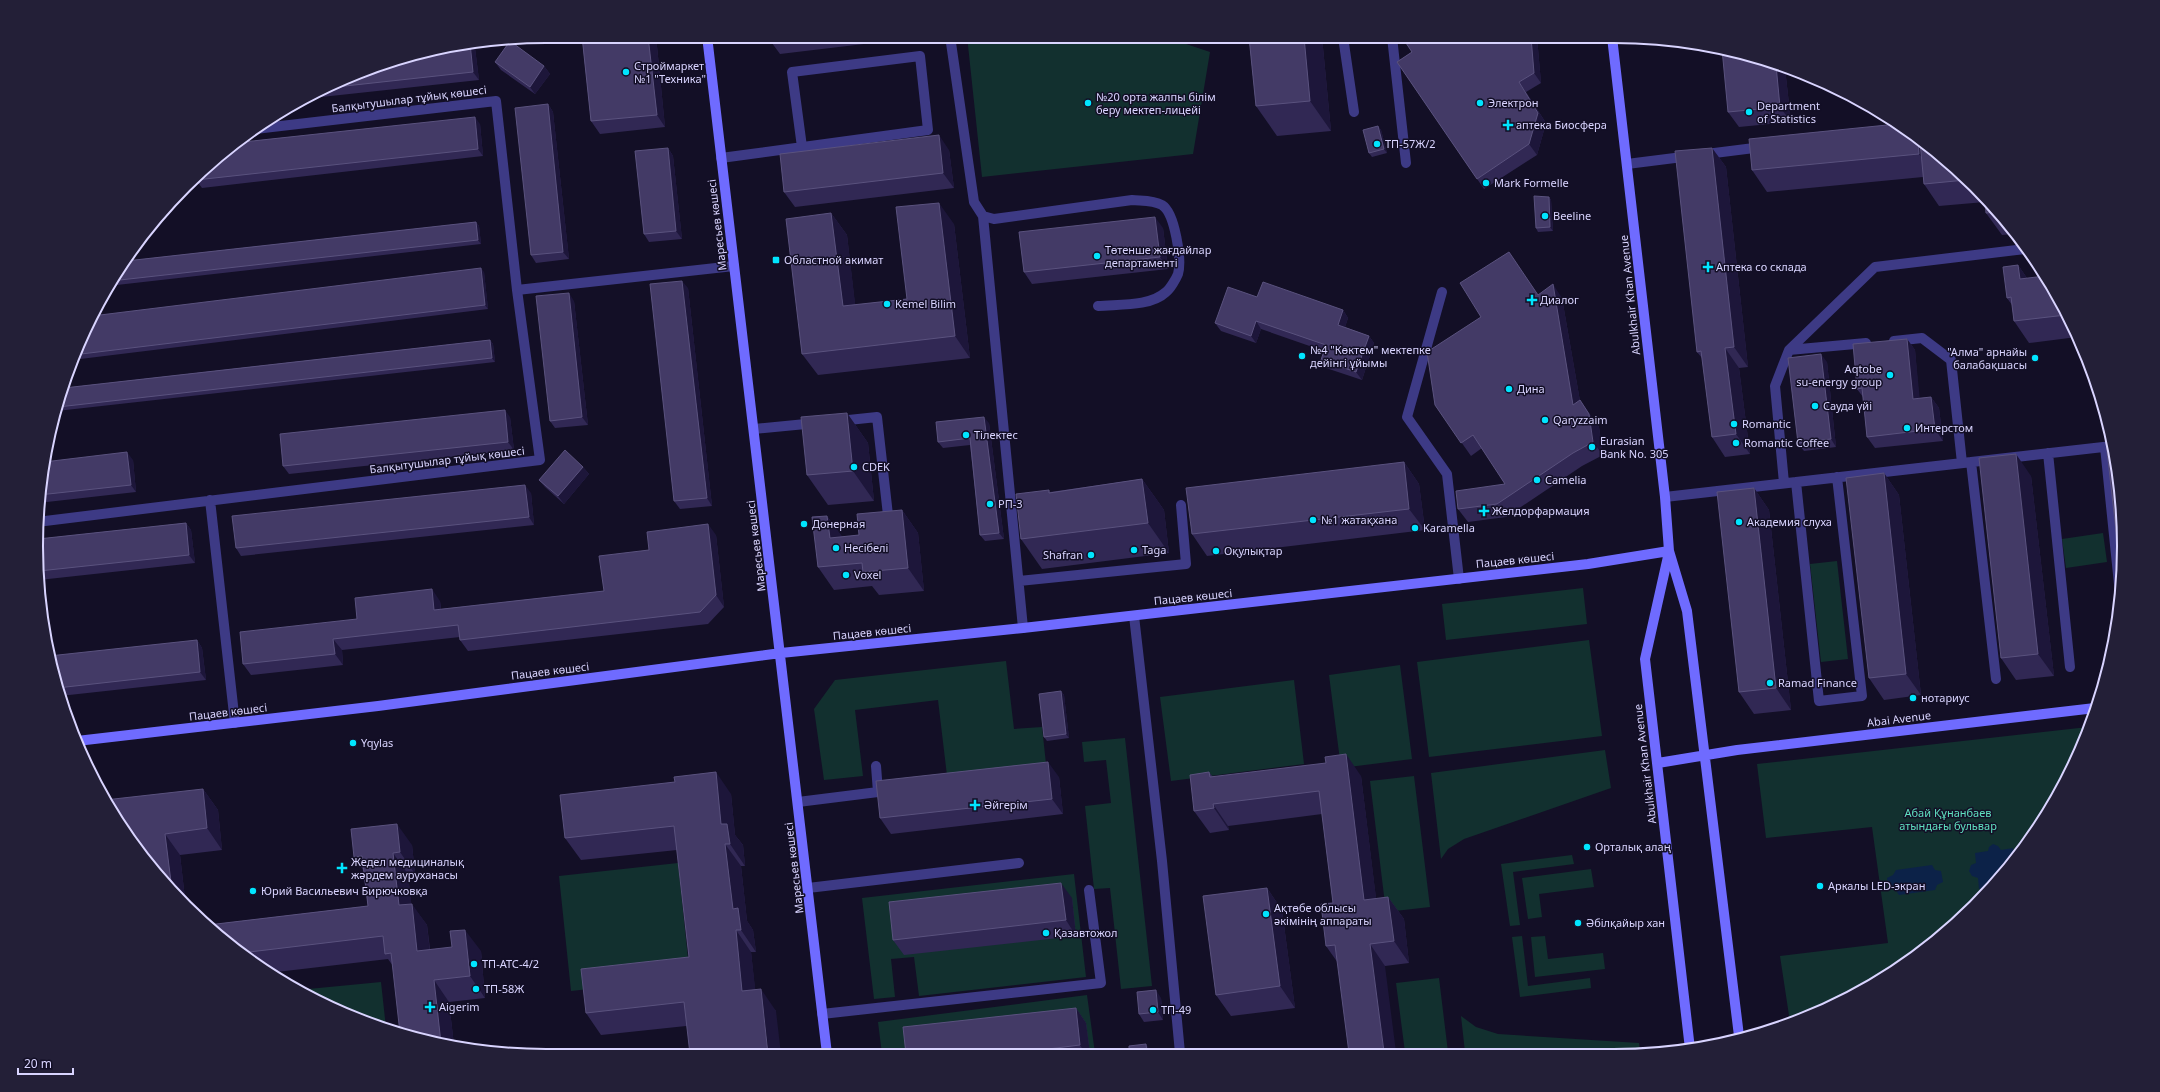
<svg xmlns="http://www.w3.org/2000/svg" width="2160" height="1092" font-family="'Noto Sans',sans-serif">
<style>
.green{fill:#12302f}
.water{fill:#0c2248}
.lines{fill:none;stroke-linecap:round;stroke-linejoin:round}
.lane{stroke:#3d3a85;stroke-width:10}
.street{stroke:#3d3a85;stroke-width:10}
.secondary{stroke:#6f6bff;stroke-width:10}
.wall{fill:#312854}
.shaded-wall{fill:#1d163a}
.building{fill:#433a66;stroke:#5a527e}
.poi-dot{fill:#00e5ff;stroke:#130f26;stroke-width:1.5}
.labels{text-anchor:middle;stroke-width:3;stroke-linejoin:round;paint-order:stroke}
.poi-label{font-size:11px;fill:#d9d4ff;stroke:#130f26;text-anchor:start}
.street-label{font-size:11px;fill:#d9d4ff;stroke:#130f26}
.park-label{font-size:11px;fill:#5fe0c0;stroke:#130f26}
.rim{fill:none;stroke:#d9d4ff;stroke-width:2}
</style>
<rect width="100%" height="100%" fill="#130f26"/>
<path class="green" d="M967 36 1165 37 1210 52 1193 154 982 177Z
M2103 533 2107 562 2066 568 2062 539Z
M1837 561 1848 659 1821 662 1810 564Z
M1583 588 1587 624 1446 640 1442 604Z
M1589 640 1602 736 1429 757 1417 662Z
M1006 661 1014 729 1042 727 1047 773 948 784 938 700 855 710 863 776 824 780 814 709 835 680Z
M1400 665 1412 759 1341 768 1329 675Z
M1294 680 1304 764 1171 781 1160 697Z
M2088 727 2072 771 1998 882 1924 951 1809 1017 1790 1022 1780 956 1888 943 1872 827 1766 838 1757 764Z
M1125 738 1152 986 1121 989 1110 888 1094 889 1085 806 1111 803 1106 760 1084 762 1082 742Z
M1605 750 1611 788 1464 839 1448 849 1441 859 1431 773Z
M1414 776 1430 907 1386 912 1370 781Z
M1572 855 1574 864 1513 872 1520 925 1510 926 1501 864Z
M678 863 690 978 571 991 559 876Z
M1591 869 1594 887 1539 894 1542 917 1528 919 1522 878Z
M1074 874 1086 977 919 996 914 957 891 959 895 997 874 999 862 898Z
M1522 936 1528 986 1590 978 1591 988 1520 997 1512 937Z
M1545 936 1548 959 1603 953 1605 969 1535 977 1531 937Z
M1439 978 1448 1052H1405L1396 983Z
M381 982 386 1028 321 1004 298 990Z
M1087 995 1095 1053 882 1054 878 1022Z
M1461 1016 1476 1027 1498 1034 1639 1043 1640 1052H1465Z"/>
<path class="water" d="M1993 844 1998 846 2001 850 2013 848 2014 857 1998 882 1991 888 1979 889 1978 878 1972 876 1969 871 1971 865 1976 863 1975 853 1988 851 1989 847Z
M1932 865 1935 870 1941 871 1943 882 1937 885 1935 890 1899 895 1895 889 1889 888 1887 878 1893 875 1896 870Z"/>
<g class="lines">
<path class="lane" d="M950 36 974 202 983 216 994 219 1132 200C1142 201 1153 200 1162 205 1175 213 1182 260 1178 274 1176 279 1170 289 1166 292 1150 307 1118 304 1098 306
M1343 37 1354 112
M1392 37 1406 163
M721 158 928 130 920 56 792 72 802 147
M1627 164 1762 147
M983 216 1023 628
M1442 292 1407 417 1447 474 1459 579
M1894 341 1922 338 1951 360 1962 463
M1789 350 1875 267 2025 249
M839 421 877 417 889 524
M754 429 816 423
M2105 447 2120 594
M2048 453 2070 667
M1971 462 1996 679
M1796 482 1819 701 1862 696 1837 477
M1784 483 1775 386 1789 350 1866 343
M1665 497 2112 446
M1019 581 1186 564 1181 505
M1134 616 1162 861 1180 1053
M798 802 878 792 876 766
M808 888 1019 863
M822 1014 1101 983 1089 890"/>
<path class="street" d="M517 290 734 266
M210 500 235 723
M37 522 540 460 517 290 496 101 255 129"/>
<path class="secondary" d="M707 36 827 1054
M1612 37 1665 497 1669 551 1687 611 1739 1036
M1669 552 1645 659 1690 1049
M77 741 378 706 781 653 1023 628 1588 564 1669 551
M1658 763 1737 750 2095 708"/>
</g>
<path class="wall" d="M571 36H656L665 127 600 134 591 121 582 38 574 39Z
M769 36H931L780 54 769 39Z
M1249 37H1322L1331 131 1277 136 1256 106Z
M1402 37H1537L1541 83 1526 92 1546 123 1537 155 1484 189 1397 62 1412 52Z
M472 43 475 48 479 80 303 99 382 63 447 46Z
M1746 53 1785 68 1791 122 1739 127 1728 112Z
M495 62 544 66 550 74 535 94 501 70Z
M548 104 553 112 569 259 536 263 531 255Z
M480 124 483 156 202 188 196 180Z
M1378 126 1381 130 1387 153 1372 157 1369 153Z
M1924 141 1997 210 2014 234 2002 235 1986 213 1985 202 1939 206 1924 184 1923 177 1767 192 1752 170Z
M668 148 673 156 682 239 649 242 644 234Z
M1712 148 1726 167 1748 367 1739 368 1750 454 1725 457 1712 437 1702 358 1697 352Z
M949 150 954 188 795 207 784 192Z
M1549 197 1551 200 1553 231 1538 232 1536 228Z
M831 213 847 235 855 305 907 299 954 224 970 358 818 375 802 354Z
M476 222 479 226 481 244 108 286 126 261Z
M1163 228 1168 269 1032 284 1024 272Z
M2018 265 2027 278 2056 291 2077 337 2029 343 2014 321 2012 305 2007 298Z
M484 272 488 309 72 360 75 351Z
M688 288 712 506 680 509 674 501Z
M1539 295 1562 298 1580 401 1599 427 1603 455 1582 466 1506 517 1468 522 1458 509 1505 484 1482 448 1471 456 1435 405 1481 317Z
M1257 297 1343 310 1348 318 1345 327 1369 336 1374 343 1362 380 1326 368 1321 360 1324 351 1261 329 1256 343 1221 331 1215 323Z
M574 301 588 425 555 428 550 421Z
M1907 339 1915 350 1919 398 1931 397 1939 408 1943 441 1875 448 1867 437 1863 397 1857 389Z
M490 340 493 344 495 362 57 411 64 388Z
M1827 362 1836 447 1804 451 1798 443Z
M847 413 868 443 874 501 828 505 807 475Z
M510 417 514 450 289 474 283 466Z
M989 423 1004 539 985 541 980 535 970 445 943 448 938 442Z
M133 460 136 492 38 503 44 462Z
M1404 462 1419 484 1425 530 1207 556 1192 534Z
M583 467 589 474 564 504 545 487 539 480Z
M1884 473 1899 495 1921 695 1884 700 1869 678Z
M2031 476 2054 676 2016 680 2001 658Z
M1142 479 1164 510 1169 553 1042 569 1021 539 1049 490 1050 492Z
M1754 488 1769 510 1791 710 1754 714 1739 692Z
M531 493 534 525 241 556 236 548Z
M902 510 918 533 924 591 879 595 872 586 834 590 818 567 827 516 842 537 859 535Z
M186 523 191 530 195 563 39 580 38 539Z
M716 535 724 607 708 624 468 651 460 640V637L342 650 343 665 251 675 243 664 357 619 440 601 441 609 604 591 649 550Z
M197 640 202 648 206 680 60 696 53 678Z
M1061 691 1064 695 1069 738 1047 741 1044 737Z
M1209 772 1213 777 1361 776 1376 899 1388 897 1404 919 1409 963 1385 966 1338 963 1326 946 1333 903 1322 814 1228 826 1229 830 1210 833 1194 811Z
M1059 777 1063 814 891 834 880 818Z
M203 789 218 810 222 850 180 855 186 907 122 830Z
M731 794 735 835 743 845 745 866H741L747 921 753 930 756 952H751L755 990 776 1011 686 1026 601 1035 586 1013 689 957 677 850 581 860 565 838Z
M412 845 415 874H408L411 904 427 925 430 949 481 951 485 998 449 1002 454 1045 414 1039 393 966 388 959 268 973 262 970 208 925 368 906 363 870 354 857Z
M1267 888 1282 910 1295 1008 1231 1016 1216 995Z
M1072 898 1076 936 904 955 893 940Z
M1161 998 1163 1020 1144 1022 1139 1014Z
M1076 1008 1086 1023 1090 1053 906 1054Z"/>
<path class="shaded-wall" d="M648 36H656L665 127 657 115Z
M1304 37H1322L1331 131 1310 101Z
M1531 37H1537L1541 83 1534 73Z
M470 43H472L475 48 479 80 473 72Z
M1776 65 1785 68 1791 122 1780 107Z
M544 66 550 74 535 94 530 87Z
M1519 82 1546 123 1537 155 1529 144Z
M548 104 553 112 569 259 563 252Z
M475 117 480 124 483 156 478 149Z
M1378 126 1381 130 1387 153 1384 149Z
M939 135 949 150 954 188 943 173Z
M1918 137 1924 141 1932 148 1935 176 1919 154Z
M668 148 673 156 682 239 676 231Z
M1712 148 1726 167 1748 367 1734 347Z
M1549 197 1551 200 1553 231 1550 227Z
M939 203 954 224 970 358 955 336Z
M831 213 847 235 858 328 843 306Z
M1155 217 1163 228 1168 269 1160 257Z
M476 222 479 226 481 244 478 240Z
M2018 265 2033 287 2020 279Z
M481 268 484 272 488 309 485 305Z
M682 281 688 288 712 506 707 498Z
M1553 284 1562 298 1583 418 1573 405Z
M569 293 574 301 588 425 582 417Z
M1343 310 1348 318 1343 333 1338 325Z
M1256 321 1261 329 1256 343 1251 336Z
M1369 336 1374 343 1362 380 1356 372Z
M1907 339 1915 350 1921 411 1913 399Z
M490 340 493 344 495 362 492 358Z
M1725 348 1739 368 1750 454 1736 434Z
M1821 354 1827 362 1836 447 1831 439Z
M1931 397 1939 408 1943 441 1935 429Z
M1580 400 1599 427 1603 455 1593 442Z
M505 410 510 417 514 450 508 442Z
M847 413 868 443 874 501 853 471Z
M984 417 989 423 1004 539 999 533Z
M127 452 133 460 136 492 131 485Z
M2016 454 2031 476 2054 676 2038 654Z
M1404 462 1419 484 1425 530 1409 509Z
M583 467 589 474 564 504 558 496Z
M1884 473 1899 495 1921 695 1906 674Z
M1142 479 1164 510 1169 553 1148 523Z
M525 485 531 493 534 525 529 517Z
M1754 488 1769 510 1791 710 1776 688Z
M902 510 918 533 924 591 908 568Z
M827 516 844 539 830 538Z
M186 523 191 530 195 563 189 555Z
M708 524 716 535 724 607 716 595Z
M432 589 440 601 442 621 434 610Z
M333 639 342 650 343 665 335 654Z
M197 640 202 648 206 680 200 672Z
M1061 691 1064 695 1069 738 1066 734Z
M1346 754 1361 776 1379 922 1364 900Z
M1048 762 1059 777 1063 814 1052 799Z
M716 772 731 794 735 835 743 845 745 866 730 844 721 824Z
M203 789 218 810 222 850 207 828Z
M1213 804 1228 826 1229 830 1214 808Z
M397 824 412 845 415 874 400 852Z
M165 834 180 855 186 907 172 890Z
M725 844 741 866 747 921 753 930 756 952 741 930 733 909Z
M393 853 408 874 414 927 399 905Z
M1061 883 1072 898 1076 936 1066 920Z
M1267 888 1282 910 1295 1008 1280 986Z
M1388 897 1404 919 1409 963 1394 941Z
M412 904 427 925 432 972 417 951Z
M465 930 481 951 485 998 470 976Z
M736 930 751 952 758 1013 742 991Z
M1370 944 1385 966 1396 1052H1384Z
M434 980 449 1002 454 1045 441 1043Z
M761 989 776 1011 781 1054H769Z
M1156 990 1161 998 1163 1020 1158 1012Z
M1076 1008 1086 1023 1090 1053H1085L1080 1045Z
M1146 1044 1152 1053H1147Z"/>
<path class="building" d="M582 36H648L657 115 591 121Z
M769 36H794L769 39Z
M1249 37H1304L1310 101 1256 106Z
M1402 37H1531L1534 73 1519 82 1538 113 1529 144 1477 179 1397 62 1412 52Z
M510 41 544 66 530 87 495 62Z
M470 43 473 72 327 88 382 63 447 46Z
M1722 49 1746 53 1776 65 1780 107 1728 112Z
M548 104 563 252 531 255 515 108Z
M475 117 478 149 196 180V178L234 143Z
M1897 124 1918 137 1919 154 1752 170 1749 139Z
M1378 126 1384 149 1369 153 1363 130Z
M939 135 943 173 784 192 780 154Z
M1920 142H1925L1966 180 1924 184Z
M668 148 676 231 644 234 635 151Z
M1712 148 1734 347 1725 348 1736 434 1712 437 1701 351 1697 352 1675 151Z
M1534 196 1549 197 1550 227 1536 228Z
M1985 198 1999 212 1986 213Z
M939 203 955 336 802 354 786 219 831 213 843 306 907 299 896 207Z
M1155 217 1160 257 1024 272 1019 232Z
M476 222 478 240 111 281 126 261Z
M1509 252 1538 295 1553 284 1573 405 1580 400 1589 414 1593 442 1573 453 1497 504 1458 509 1456 491 1505 484 1473 435 1461 443 1435 405 1427 352 1481 317 1460 283Z
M2018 265 2020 279 2045 276 2056 291 2066 315 2014 321 2011 297 2007 298 2003 267Z
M481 268 485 305 73 355 75 351 92 316Z
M682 281 707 498 674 501 650 284Z
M1263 282 1343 310 1338 325 1369 336 1356 372 1321 360 1326 345 1256 321 1251 336 1215 323 1228 287 1257 297Z
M569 293 582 417 550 421 536 296Z
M1907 339 1913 399 1931 397 1935 429 1867 437 1862 388 1857 389 1853 344Z
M490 340 492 358 58 407 64 388Z
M1821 354 1831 439 1798 443 1788 358Z
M505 410 508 442 283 466 280 434Z
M847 413 853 471 807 475 801 417Z
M984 417 999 533 980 535 970 438 938 442 936 422Z
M2111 441 2120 479 2123 579 2122 584 2106 442Z
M565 450 583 467 558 496 539 480Z
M127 452 131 485 39 495 44 462Z
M2016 454 2038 654 2001 658 1979 458Z
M1404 462 1409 509 1192 534 1186 488Z
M1884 473 1906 674 1869 678 1846 478Z
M1142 479 1148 523 1021 539 1016 494 1049 490V493Z
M525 485 529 517 236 548 232 516Z
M1754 488 1776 688 1739 692 1717 492Z
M902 510 908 568 863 572 862 563 818 567 812 517 827 516 830 538 859 535 857 514Z
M186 523 189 555 39 571 38 539Z
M708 524 716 595 700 612 460 640 458 625 333 639 335 654 243 664 240 632 357 619 355 598 432 589 434 610 604 591 599 556 649 550 647 532Z
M197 640 200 672 57 688 53 678 49 656Z
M1061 691 1066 734 1044 737 1039 694Z
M1346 754 1364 900 1388 897 1394 941 1370 944 1384 1052 1349 1053 1335 945 1326 946 1321 904 1333 903 1319 791 1213 804 1214 808 1194 811 1190 775 1209 772 1210 777 1326 763 1325 757Z
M1048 762 1052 799 880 818 876 781Z
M716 772 721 824H727L730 844H725L733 909 738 908 741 930H736L742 991 761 989 768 1054H690L684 1002 586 1013 581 969 689 957 674 826 565 838 560 795 675 782 674 777Z
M203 789 207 828 165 834 172 890 122 830 105 800Z
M397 824 400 852 393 853 399 905 412 904 417 951 452 947 450 931 465 930 470 976 434 980 441 1043 414 1039 400 1033 391 953 385 954 383 936 241 953 208 925 368 906 362 856 354 857 351 829Z
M1061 883 1066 920 893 940 889 902Z
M1267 888 1280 986 1216 995 1203 896Z
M1156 990 1158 1012 1139 1014 1137 992Z
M1076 1008 1080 1045 1008 1054H906L903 1027Z
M1146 1044 1147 1053H1129V1046Z"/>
<g class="poi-dot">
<circle cx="626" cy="72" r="4"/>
<circle cx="1088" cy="103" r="4"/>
<circle cx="1480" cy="103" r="4"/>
<circle cx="1749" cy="112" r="4"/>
<path d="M1506 119h4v4h4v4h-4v4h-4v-4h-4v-4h4z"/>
<circle cx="1377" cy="144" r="4"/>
<circle cx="1486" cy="183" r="4"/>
<circle cx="1545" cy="216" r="4"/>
<circle cx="1097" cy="256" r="4"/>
<rect x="772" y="256" width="8" height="8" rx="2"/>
<path d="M1706 261h4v4h4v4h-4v4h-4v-4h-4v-4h4z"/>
<path d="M1530 294h4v4h4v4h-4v4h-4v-4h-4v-4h4z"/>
<circle cx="887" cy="304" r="4"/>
<circle cx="1302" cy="356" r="4"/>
<circle cx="2035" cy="358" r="4"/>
<circle cx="1890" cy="375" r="4"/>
<circle cx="1509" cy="389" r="4"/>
<circle cx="1815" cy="406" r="4"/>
<circle cx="1545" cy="420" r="4"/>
<circle cx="1734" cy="424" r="4"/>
<circle cx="1907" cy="428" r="4"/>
<circle cx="966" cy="435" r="4"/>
<circle cx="1736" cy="443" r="4"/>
<circle cx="1592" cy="447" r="4"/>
<circle cx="854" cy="467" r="4"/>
<circle cx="1537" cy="480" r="4"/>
<circle cx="990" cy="504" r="4"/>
<path d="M1482 505h4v4h4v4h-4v4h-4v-4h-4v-4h4z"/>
<circle cx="1313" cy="520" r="4"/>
<circle cx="1739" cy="522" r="4"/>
<circle cx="804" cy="524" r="4"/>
<circle cx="1415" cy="528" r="4"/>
<circle cx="836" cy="548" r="4"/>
<circle cx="1134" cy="550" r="4"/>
<circle cx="1216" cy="551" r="4"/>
<circle cx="1091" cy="555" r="4"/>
<circle cx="846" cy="575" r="4"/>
<circle cx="1770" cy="683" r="4"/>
<circle cx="1913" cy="698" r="4"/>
<circle cx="353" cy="743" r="4"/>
<path d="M973 799h4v4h4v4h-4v4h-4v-4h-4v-4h4z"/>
<circle cx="1587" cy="847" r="4"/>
<path d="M340 862h4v4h4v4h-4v4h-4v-4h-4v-4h4z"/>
<circle cx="1820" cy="886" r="4"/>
<circle cx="253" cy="891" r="4"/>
<circle cx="1266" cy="914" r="4"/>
<circle cx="1578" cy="923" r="4"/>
<circle cx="1046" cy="933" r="4"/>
<circle cx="474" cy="964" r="4"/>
<circle cx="476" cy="989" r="4"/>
<path d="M428 1001h4v4h4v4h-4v4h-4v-4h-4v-4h4z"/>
<circle cx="1153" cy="1010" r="4"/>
</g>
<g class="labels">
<g class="poi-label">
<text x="634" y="70">Строймаркет<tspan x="634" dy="13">№1 "Техника"</tspan></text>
<text x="1096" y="101">№20 орта жалпы білім<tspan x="1096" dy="13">беру мектеп-лицейі</tspan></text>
<text x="1488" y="107">Электрон</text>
<text x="1757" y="110">Department<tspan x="1757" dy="13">of Statistics</tspan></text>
<text x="1516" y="129">аптека Биосфера</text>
<text x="1385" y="148">ТП-57Ж/2</text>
<text x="1494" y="187">Mark Formelle</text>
<text x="1553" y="220">Beeline</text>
<text x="1105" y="254">Төтенше жағдайлар<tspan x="1105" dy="13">департаменті</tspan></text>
<text x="784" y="264">Областной акимат</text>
<text x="1716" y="271">Аптека со склада</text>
<text x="1540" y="304">Диалог</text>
<text x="895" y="308">Kemel Bilim</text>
<text x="1310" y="354">№4 "Көктем" мектепке<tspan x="1310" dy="13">дейінгі ұйымы</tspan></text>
<text x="2027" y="356" text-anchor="end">"Алма" арнайы<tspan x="2027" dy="13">балабақшасы</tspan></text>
<text x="1882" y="373" text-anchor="end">Aqtobe<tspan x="1882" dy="13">su-energy group</tspan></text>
<text x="1517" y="393">Дина</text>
<text x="1823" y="410">Сауда үйі</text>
<text x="1553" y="424">Qaryzzaim</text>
<text x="1742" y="428">Romantic</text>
<text x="1915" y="432">Интерстом</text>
<text x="974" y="439">Тілектес</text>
<text x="1600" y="445">Eurasian<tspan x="1600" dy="13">Bank No. 305</tspan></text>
<text x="1744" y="447">Romantic Coffee</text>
<text x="862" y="471">CDEK</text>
<text x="1545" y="484">Camelia</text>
<text x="998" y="508">РП-3</text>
<text x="1492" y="515">Желдорфармация</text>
<text x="1321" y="524">№1 жатақхана</text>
<text x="1747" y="526">Академия слуха</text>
<text x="812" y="528">Донерная</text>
<text x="1423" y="532">Karamella</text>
<text x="844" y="552">Несібелі</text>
<text x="1142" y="554">Taga</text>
<text x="1224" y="555">Оқулықтар</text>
<text x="1083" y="559" text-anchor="end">Shafran</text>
<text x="854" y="579">Voxel</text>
<text x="1778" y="687">Ramad Finance</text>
<text x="1921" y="702">нотариус</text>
<text x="361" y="747">Yqylas</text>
<text x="984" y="809">Әйгерім</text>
<text x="1595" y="851">Орталық алаң</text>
<text x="351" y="866">Жедел медициналық<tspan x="351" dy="13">жәрдем ауруханасы</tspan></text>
<text x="1828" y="890">Аркалы LED-экран</text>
<text x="261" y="895">Юрий Васильевич Бирючковқа</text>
<text x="1274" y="912">Ақтөбе облысы<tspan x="1274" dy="13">әкімінің аппараты</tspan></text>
<text x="1586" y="927">Әбілқайыр хан</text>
<text x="1054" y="937">Қазавтожол</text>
<text x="482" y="968">ТП-АТС-4/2</text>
<text x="484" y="993">ТП-58Ж</text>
<text x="439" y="1011">Aigerim</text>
<text x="1161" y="1014">ТП-49</text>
</g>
<g class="street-label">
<text transform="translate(409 99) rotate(-7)" y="4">Балқытушылар тұйық көшесі</text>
<text transform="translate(717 225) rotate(-97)" y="4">Маресьев көшесі</text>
<text transform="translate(1630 295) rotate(-96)" y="4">Abulkhair Khan Avenue</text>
<text transform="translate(447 460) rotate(-7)" y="4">Балқытушылар тұйық көшесі</text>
<text transform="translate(756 546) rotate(-97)" y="4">Маресьев көшесі</text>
<text transform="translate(1515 560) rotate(-6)" y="4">Пацаев көшесі</text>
<text transform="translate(1193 597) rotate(-6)" y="4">Пацаев көшесі</text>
<text transform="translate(872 632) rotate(-6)" y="4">Пацаев көшесі</text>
<text transform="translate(550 671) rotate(-7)" y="4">Пацаев көшесі</text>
<text transform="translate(228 712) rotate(-7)" y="4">Пацаев көшесі</text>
<text transform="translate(1899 719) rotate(-7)" y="4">Abai Avenue</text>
<text transform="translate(1645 764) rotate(-97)" y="4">Abulkhair Khan Avenue</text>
<text transform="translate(794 868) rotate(-97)" y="4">Маресьев көшесі</text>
</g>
<g class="park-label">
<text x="1948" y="817">Абай Құнанбаев<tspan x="1948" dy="13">атындағы бульвар</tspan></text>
</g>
</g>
<path d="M0 0H2160V1092H0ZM546 43H1614A503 503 0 0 1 2117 546V546A503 503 0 0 1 1614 1049H546A503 503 0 0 1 43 546V546A503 503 0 0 1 546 43Z" fill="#231f37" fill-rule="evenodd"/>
<path class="rim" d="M546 43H1614A503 503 0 0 1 2117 546V546A503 503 0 0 1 1614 1049H546A503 503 0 0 1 43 546V546A503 503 0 0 1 546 43Z"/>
<path d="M18 1068v6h55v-6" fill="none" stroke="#d9d4ff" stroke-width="2"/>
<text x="24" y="1068" font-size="12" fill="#d9d4ff" stroke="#130f26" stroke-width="3" paint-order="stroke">20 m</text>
</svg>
